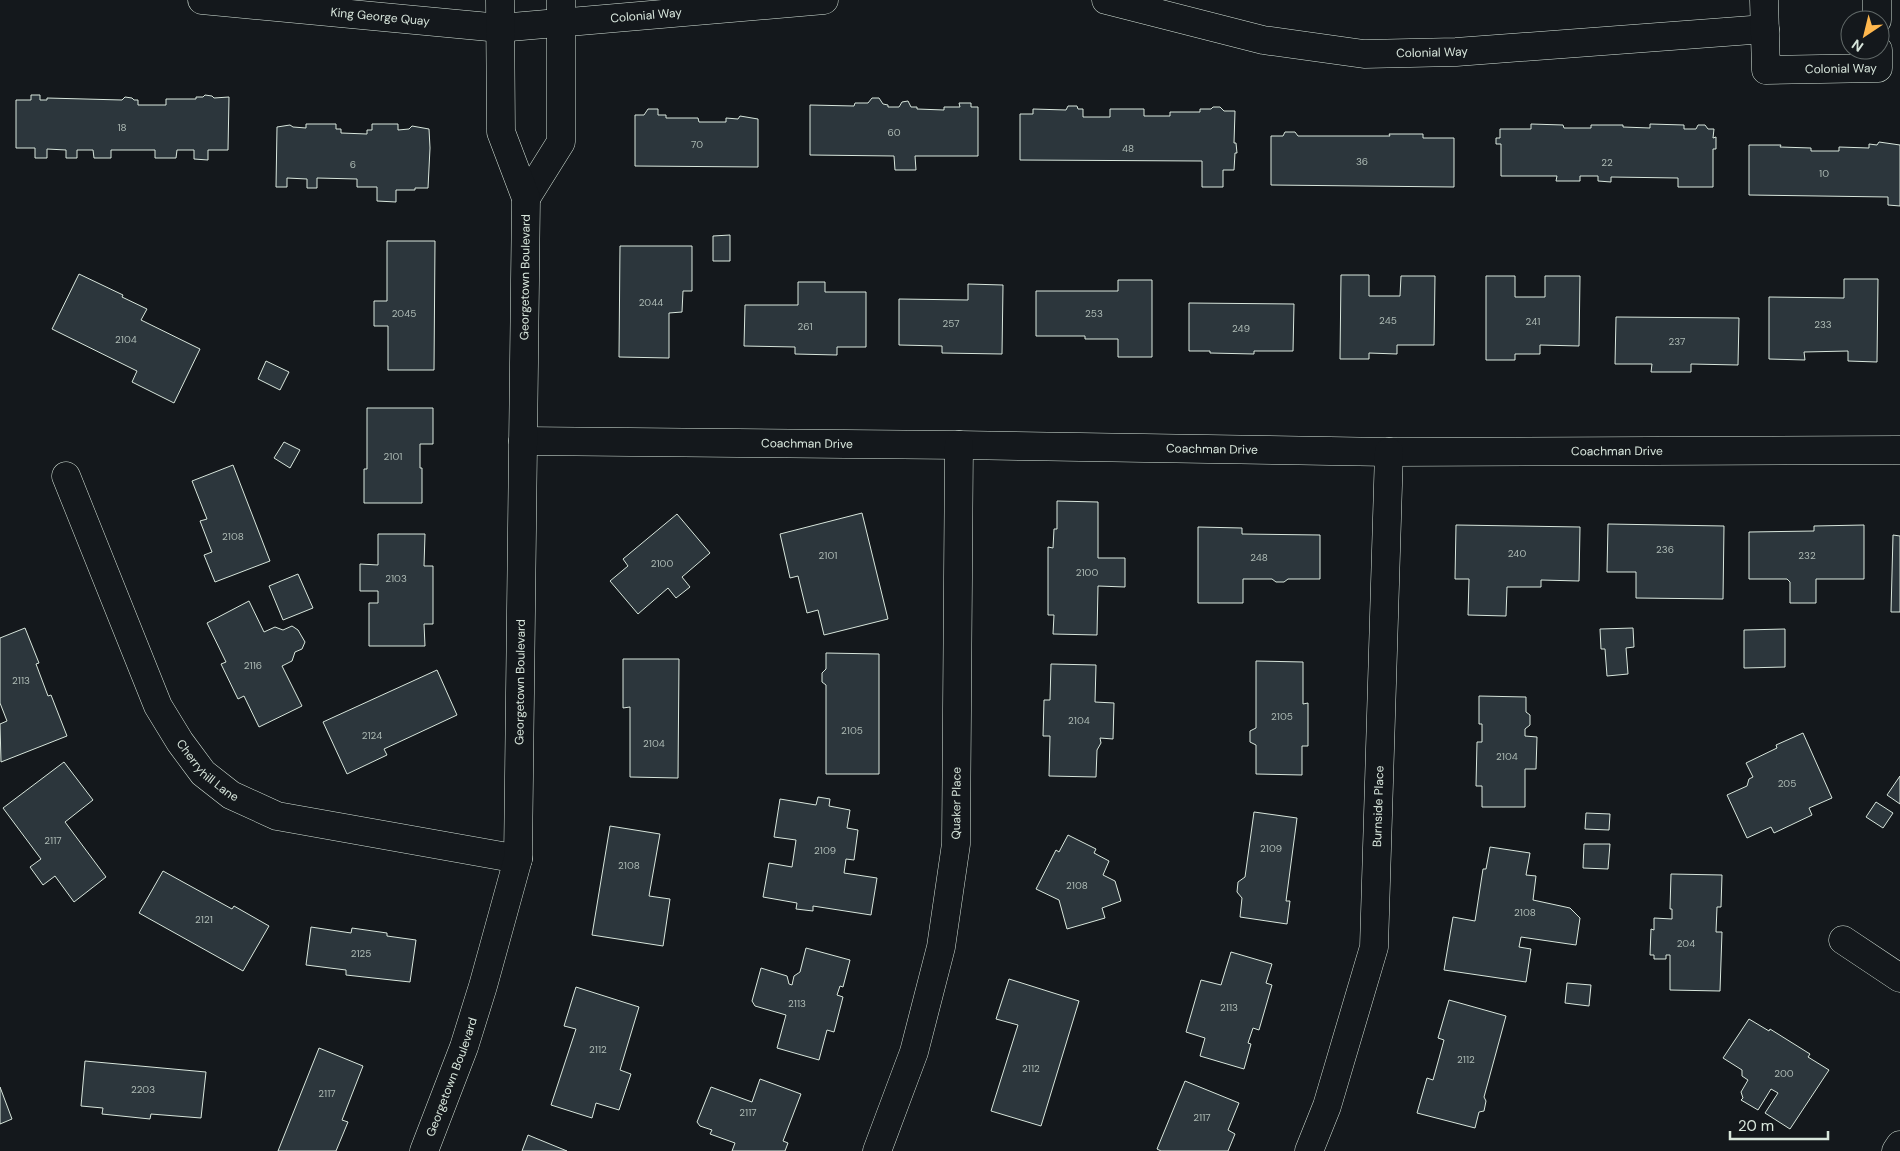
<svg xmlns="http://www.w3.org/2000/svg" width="1900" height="1151" font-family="'DM Sans',sans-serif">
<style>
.building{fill:#2c363c;stroke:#d8e6dc}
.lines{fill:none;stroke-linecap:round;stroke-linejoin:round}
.street-casing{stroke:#d8e6dc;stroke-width:29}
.secondary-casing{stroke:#d8e6dc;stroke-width:29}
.street{stroke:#14181c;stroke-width:28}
.secondary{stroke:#14181c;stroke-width:28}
.labels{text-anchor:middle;stroke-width:4;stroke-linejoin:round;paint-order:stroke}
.number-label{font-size:10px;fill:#adbab4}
.street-label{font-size:12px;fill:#d8e6dc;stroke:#14181c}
</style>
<rect width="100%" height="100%" fill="#14181c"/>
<path class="building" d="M31 95H40V100H47V98L122 100 125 97 132 98 134 100H138V105H166V99H196V97H203L205 95 212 96 214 98 229 97 228 150H208V160L194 159V150H177L176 158H155V150H111V158H94L93 150H77V158H66V150L47 149V158H35V148H16V100H31Z
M872 98H879L883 104 888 105V107H899L902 102 908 101 911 107H917V109L944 110V107H960L959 103H971V107H978V156H915L916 170H895L894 156 810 155V105L854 106 855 103H868Z
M1068 106H1077L1078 109H1083V117H1110V109H1144V116H1170V112H1200V109H1211L1213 107H1220L1224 111H1235L1234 143H1236L1237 153H1235L1234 170H1223V187H1202V161L1020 160V114H1033V109L1066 110Z
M648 109H658V115H666V118H698L699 122H726V118L738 119 740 116 758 119V167L635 166V115H644Z
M306 124H336V129H341V133L367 134V130H372V124H398V130L409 129 412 126 429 129 430 148 428 188H415V190H396V202L377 201V187H357V179L317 178V188H307V179L287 178V187H276L277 127 290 125 293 127 306 128Z
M1531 124 1563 125 1564 128H1591V125H1623V127L1650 128V124L1684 125V129H1696L1698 125H1705L1708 129H1714L1713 138 1716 137V149H1713V187H1678V178L1611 177V182L1598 181V176H1580V181H1556L1557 176H1501V144H1496V138H1500V129H1531Z
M1285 132H1295L1298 136H1390L1389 134H1423V138H1454V187L1271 185V136H1283Z
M1879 142 1900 145V206L1888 205V197L1749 195V145H1781L1780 147 1811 148V151H1839V147L1869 148V144L1877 145Z
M730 235V261H713V236Z
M387 241H435L434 370H388V326H374V301H387Z
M620 246H692V291H683L682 312 669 313V358L619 357Z
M79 274 123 295 122 297 147 309 141 320 200 349 174 403 132 382 137 371 52 329Z
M1341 275H1369V296H1400L1401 276H1435L1434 345H1397V354L1369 353V359H1340Z
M1486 276H1515V297H1545V276H1580L1579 346 1540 345V354H1515V360H1486Z
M1844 279H1878L1877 362 1848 361V351L1804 352 1805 360 1769 359V297L1844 298Z
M1118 280H1152V357H1118V339H1085V336H1036V291H1118Z
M798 282H825V292H866V347H837V355L795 354V347L744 346 745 305H798Z
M968 284 1003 285 1002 354 942 353V346L899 345V299L968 300Z
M1189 303 1294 304 1293 351H1254V354L1210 353V351H1189Z
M1616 317 1739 318 1738 365 1691 364V372H1651L1652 364H1615Z
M266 361 289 372 280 390 258 379Z
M367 408H433V444H420V468H422V503H364V469H367Z
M284 442 300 450 290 468 274 458Z
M233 465 270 561 215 582 204 555 212 552 200 521 207 519 192 481Z
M1057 501 1098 502V558H1125V587L1098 586 1097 635 1053 634 1054 615H1048V547L1053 548 1054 529H1057Z
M862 513 888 619 824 635 818 610 807 613 798 576 790 578 780 534Z
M677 514 710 553 682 577 690 587 676 598 668 588 638 614 610 581 628 566 623 559Z
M1608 524 1724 526 1723 599 1636 598V572H1607Z
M1456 525 1580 527 1579 581 1541 580V587H1507L1506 616 1468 615 1469 579H1455Z
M1864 525V579H1816V603H1790V582L1787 579H1749V532L1814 531V526Z
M1198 527 1242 528V534L1320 535V579H1288L1284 582H1276L1272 579H1243V603H1198Z
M378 534H425L424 566H433V624H424L425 646H369V603H378V591H360V564L378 565Z
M1893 535 1900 536V612H1891Z
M298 574 313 608 283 620 269 586Z
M249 601 264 632 275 627 283 630 292 626 298 630 305 642 302 649 295 652 292 661 282 666 302 706 259 727 244 696 238 699 221 664 226 662 207 623Z
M25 628 39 663 36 664 48 696 51 695 67 736 1 762 0 724 7 721 0 703V638Z
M1633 628 1634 647 1626 648 1628 674 1607 676 1605 649H1601L1600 629Z
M1785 629V667L1744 668V630Z
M826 653 879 654V774H826V685L822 682V673L826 669Z
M623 659H679L678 778 630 777V707L623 708Z
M1256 661 1303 662V704L1308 703V746H1302V775L1256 774V745L1250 742V731L1256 728Z
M1051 664 1096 665 1095 702 1114 703 1113 739 1100 738 1101 743 1097 750 1096 777 1049 776 1050 736H1043L1044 700H1050Z
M437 670 457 715 384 749 387 755 347 774 323 722Z
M1479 696 1526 697V712L1530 715V725L1525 729V736L1537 737 1536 769H1525V807H1482V786H1476L1477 742H1482V724H1479Z
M1803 733 1832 798 1809 808 1812 815 1774 833 1771 827 1747 838 1727 795 1747 786 1749 779 1753 777 1746 763 1777 748 1776 745Z
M64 762 93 800 65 822 106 877 74 902 55 876 43 885 30 867 41 859 3 808Z
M1900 776V804L1887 795Z
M818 797 830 799 829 806 850 810 847 828 858 830 854 860 846 859 844 873 877 878 871 915 813 906V911L796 909 797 903 763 897 769 863 792 867 796 840 774 837 780 799 816 805Z
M1876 802 1893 813 1883 828 1866 817Z
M1254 812 1297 818 1286 901H1290L1287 924 1240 917 1242 898 1237 892 1238 882 1245 877Z
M1586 813 1610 814 1609 830 1585 829Z
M610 826 660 834 649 896 670 899 663 946 592 935Z
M1068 835 1096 849 1094 853 1109 861 1103 875 1115 881 1121 901 1102 908 1105 918 1067 929 1059 900 1036 889 1056 850 1059 852Z
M1584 844H1610L1608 869 1583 868Z
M1490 847 1530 853 1526 875 1536 876 1533 900 1570 908 1580 918 1576 945 1521 937 1519 947 1531 949 1526 982 1444 970 1453 917 1475 921 1483 869H1486Z
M163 871 232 909 234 906 269 926 243 971 139 913Z
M1671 874 1722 875 1721 907H1717L1716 932H1722L1720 991 1670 990V955H1666V959H1654V955H1650L1651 929 1654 930V918L1672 919V909H1670Z
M311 927 351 933 352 928 387 933V936L416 940 410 982 346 975V970L306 965Z
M806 948 850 960 843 987 840 986 837 995 843 997 834 1032 827 1030 819 1060 777 1048 786 1015 755 1006 752 1001 761 968 787 976 789 984 792 985 794 976 800 972Z
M1231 952 1272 964 1266 983 1272 985 1259 1030 1253 1028 1248 1043 1251 1044 1244 1069 1200 1056 1205 1038 1186 1032 1201 980 1221 985Z
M1009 979 1079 1001 1041 1126 991 1111 1018 1025 996 1019Z
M1567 983 1591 985 1589 1006 1565 1003Z
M576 987 639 1007 620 1070 631 1074 619 1110 596 1103 592 1118 551 1105 576 1029 564 1026Z
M1449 1000 1506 1016 1484 1097 1486 1101 1484 1111 1479 1112 1475 1128 1417 1113 1427 1078 1433 1080 1444 1040 1438 1038Z
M1749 1019 1769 1031 1770 1029 1810 1054 1808 1057 1829 1070 1790 1129 1765 1113 1778 1093 1771 1089 1758 1110 1741 1100 1743 1098 1741 1092 1748 1080 1742 1076V1070L1723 1058Z
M319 1048 363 1066 342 1120 348 1122 336 1151H278Z
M85 1061 206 1072 201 1118 151 1114 150 1119 102 1114 103 1108 81 1106Z
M760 1079 801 1094 783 1141 788 1143 785 1151H732L735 1143 710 1134 712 1130 700 1126 697 1122 711 1087 752 1102Z
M1185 1081 1239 1103 1228 1130 1235 1134 1228 1151H1161L1157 1149Z
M0 1087 12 1119 0 1124Z
M528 1135 567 1151H522Z"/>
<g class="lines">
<g class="street-casing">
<g id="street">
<path id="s1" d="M202 0 500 28 824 0"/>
<path id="s2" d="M1106 0 1263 40 1364 54 1456 52 1765 29"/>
<path id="s3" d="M1764 0 1766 70 1878 68V50"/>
<path d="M1877 0V20"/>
<path id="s4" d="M523 441 959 445 1389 452 1900 450"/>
<path id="s5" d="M66 476 158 706 180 742 203 773 231 795 277 816 518 859"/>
<path d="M1843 940 1900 978"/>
<path id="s6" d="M877 1151 914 1052 941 947 956 844 959 445"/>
<path id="s7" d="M1309 1151 1327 1106 1374 947 1389 452"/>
<path d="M1896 1151 1900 1145"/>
</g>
</g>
<g class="secondary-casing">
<g id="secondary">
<path d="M526 198 561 142V0"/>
<path id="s8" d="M424 1151 464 1047 483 986 518 859 526 198 501 132 500 0"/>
</g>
</g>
<use href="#street" class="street"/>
<use href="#secondary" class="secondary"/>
</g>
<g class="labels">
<g class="number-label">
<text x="122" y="131">18</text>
<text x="894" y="136">60</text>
<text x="697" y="148">70</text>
<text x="1128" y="152">48</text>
<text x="1362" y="165">36</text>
<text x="1607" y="166">22</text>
<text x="353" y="168">6</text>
<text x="1824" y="177">10</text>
<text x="651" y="306">2044</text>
<text x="404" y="317">2045</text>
<text x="1094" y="317">253</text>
<text x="1388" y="324">245</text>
<text x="1533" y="325">241</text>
<text x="951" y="327">257</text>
<text x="1823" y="328">233</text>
<text x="805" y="330">261</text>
<text x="1241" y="332">249</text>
<text x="126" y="343">2104</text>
<text x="1677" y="345">237</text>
<text x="393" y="460">2101</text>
<text x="233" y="540">2108</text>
<text x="1665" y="553">236</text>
<text x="1517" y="557">240</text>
<text x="828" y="559">2101</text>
<text x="1807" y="559">232</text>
<text x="1259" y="561">248</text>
<text x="662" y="567">2100</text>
<text x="1087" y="576">2100</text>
<text x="396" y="582">2103</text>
<text x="253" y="669">2116</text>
<text x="21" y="684">2113</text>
<text x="1282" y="720">2105</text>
<text x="1079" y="724">2104</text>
<text x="852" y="734">2105</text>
<text x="372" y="739">2124</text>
<text x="654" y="747">2104</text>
<text x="1507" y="760">2104</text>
<text x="1787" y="787">205</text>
<text x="53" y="844">2117</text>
<text x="1271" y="852">2109</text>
<text x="825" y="854">2109</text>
<text x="629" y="869">2108</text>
<text x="1077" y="889">2108</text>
<text x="1525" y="916">2108</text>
<text x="204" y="923">2121</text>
<text x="1686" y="947">204</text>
<text x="361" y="957">2125</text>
<text x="797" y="1007">2113</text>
<text x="1229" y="1011">2113</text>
<text x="598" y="1053">2112</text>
<text x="1466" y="1063">2112</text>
<text x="1031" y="1072">2112</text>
<text x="1784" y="1077">200</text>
<text x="143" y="1093">2203</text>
<text x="327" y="1097">2117</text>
<text x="748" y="1116">2117</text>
<text x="1202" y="1121">2117</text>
</g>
<g class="street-label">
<text dy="4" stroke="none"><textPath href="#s1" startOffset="446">Colonial Way</textPath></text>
<text dy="4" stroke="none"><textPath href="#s1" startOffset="179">King George Quay</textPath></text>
<text dy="4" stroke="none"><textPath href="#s2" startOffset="332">Colonial Way</textPath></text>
<text dy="4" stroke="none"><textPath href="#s3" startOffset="145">Colonial Way</textPath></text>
<text dy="4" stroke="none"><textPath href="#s8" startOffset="889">Georgetown Boulevard</textPath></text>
<text dy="4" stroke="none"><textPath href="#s4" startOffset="284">Coachman Drive</textPath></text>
<text dy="4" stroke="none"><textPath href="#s4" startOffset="689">Coachman Drive</textPath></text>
<text dy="4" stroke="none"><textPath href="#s4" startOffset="1094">Coachman Drive</textPath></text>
<text dy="4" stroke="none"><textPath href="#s8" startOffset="484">Georgetown Boulevard</textPath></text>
<text dy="4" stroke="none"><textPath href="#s5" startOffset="330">Cherryhill Lane</textPath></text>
<text dy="4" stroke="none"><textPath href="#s6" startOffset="359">Quaker Place</textPath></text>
<text dy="4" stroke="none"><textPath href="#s7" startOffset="355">Burnside Place</textPath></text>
<text dy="4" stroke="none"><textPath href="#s8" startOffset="79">Georgetown Boulevard</textPath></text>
</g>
</g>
<g transform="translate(1865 35) rotate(215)"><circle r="24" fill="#14181c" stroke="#626a69"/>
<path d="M0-4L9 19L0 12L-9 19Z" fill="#ffb74d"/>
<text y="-8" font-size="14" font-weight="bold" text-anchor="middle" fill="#d8e6dc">N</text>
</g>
<path d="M1730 1131v8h98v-8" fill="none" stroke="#d8e6dc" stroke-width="2.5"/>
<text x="1738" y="1131" font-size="15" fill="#d8e6dc" stroke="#14181c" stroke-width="4" paint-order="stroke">20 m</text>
</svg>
